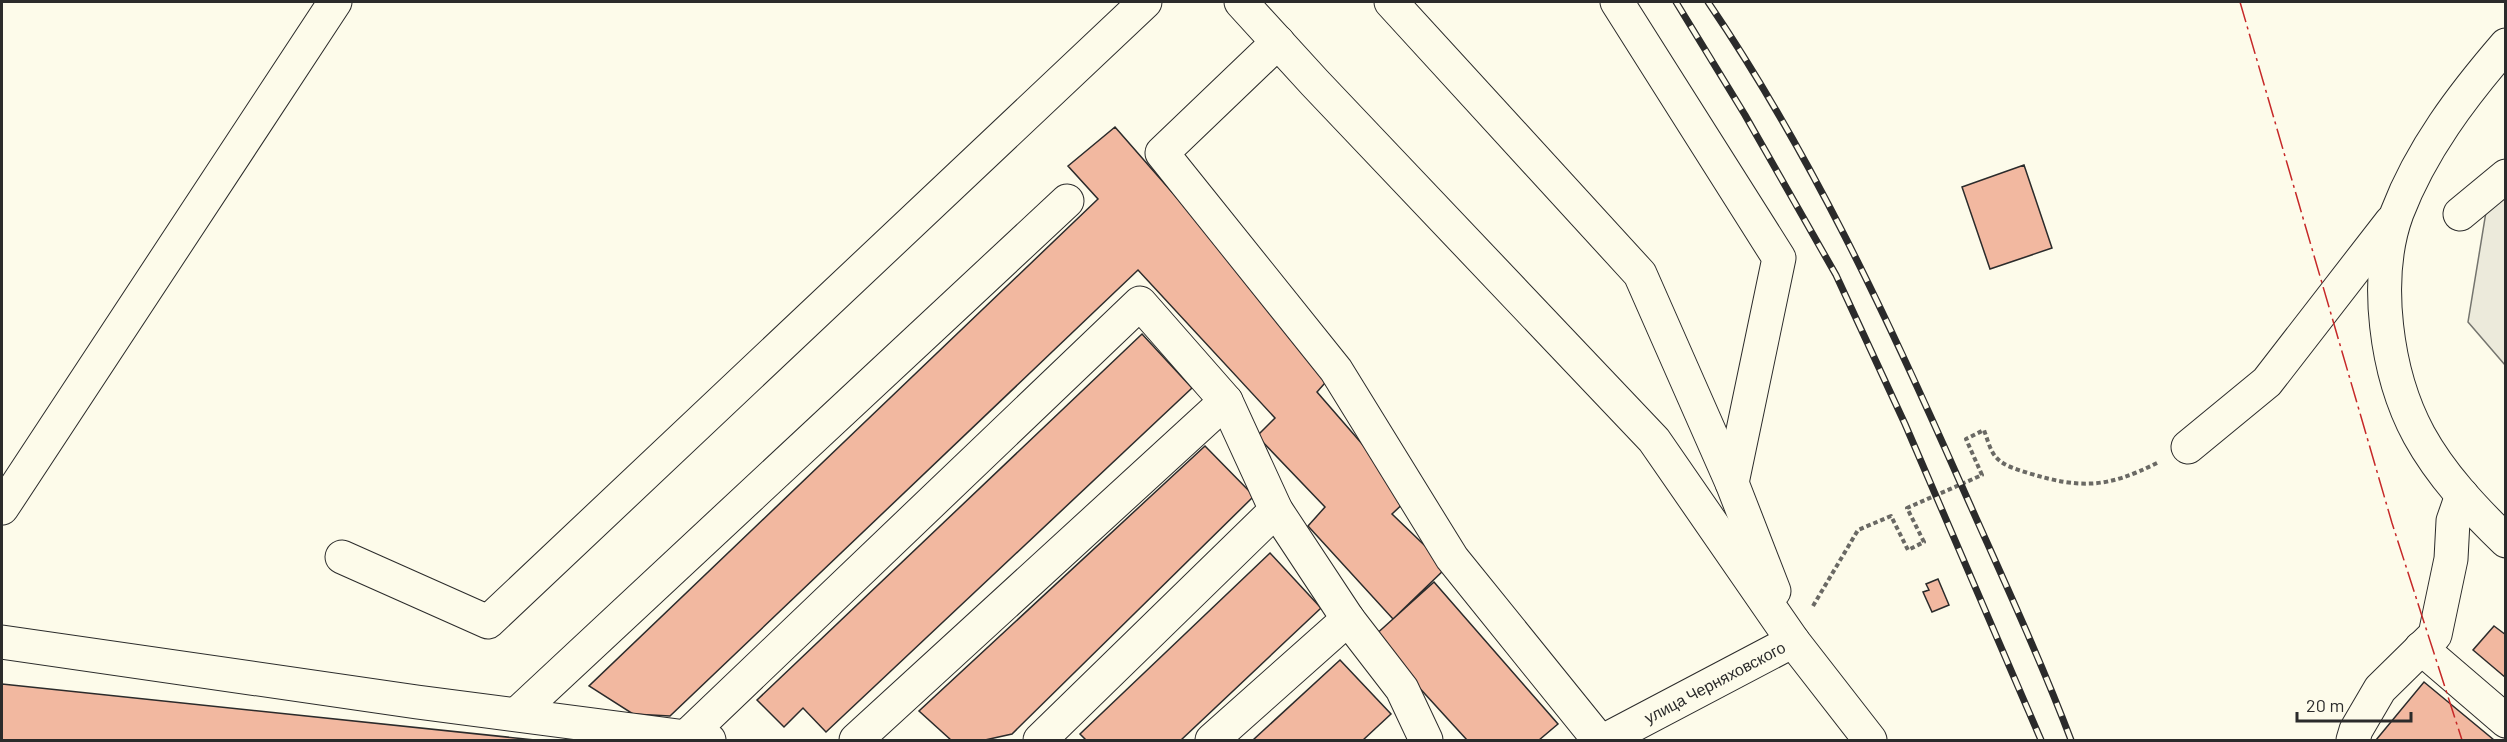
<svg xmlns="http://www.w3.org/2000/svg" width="2507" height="742" font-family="Barlow,sans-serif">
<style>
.parking{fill:#eceadb;stroke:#74746e;stroke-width:1.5}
.building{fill:#f2b8a0;stroke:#2b2b2b;stroke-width:1.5}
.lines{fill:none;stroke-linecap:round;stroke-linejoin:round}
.minor-casing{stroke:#2b2b2b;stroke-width:35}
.path{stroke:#6a6964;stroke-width:4;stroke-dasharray:4.5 3;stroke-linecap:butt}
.minor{stroke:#fdfbea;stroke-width:33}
.rail-casing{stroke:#2b2b2b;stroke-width:7}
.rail{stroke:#fdfbea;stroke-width:4.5;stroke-dasharray:14;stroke-linecap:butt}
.power{stroke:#c62828;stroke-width:1.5;stroke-dasharray:21 4.5 3 4.5;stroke-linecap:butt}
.labels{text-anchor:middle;stroke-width:4.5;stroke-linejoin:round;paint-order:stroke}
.street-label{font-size:16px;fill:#2b2b2b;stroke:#fdfbea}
</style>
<rect width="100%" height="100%" fill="#fdfbea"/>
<path class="parking" d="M2505 195V365L2468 322 2486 212Z"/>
<path class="building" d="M1115 127 1332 375 1317 392 1409 498 1392 514 1447 567 1393 619 1308 526 1325 507 1257 436 1275 418 1138 270 670 716 633 714 589 686 1098 199 1068 166Z
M2024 165 2052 248 1990 269 1962 187Z
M1142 334 1192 388 826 732 803 708 784 727 757 700Z
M1205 446 1254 496 1012 734 985 740H951L919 711Z
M1270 553 1321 608 1181 740H1086L1080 734Z
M1938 579 1949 605 1932 612 1923 592 1929 590 1926 584Z
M1434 582 1558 724 1539 740H1467L1373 637Z
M2494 626 2506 635V678L2473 650Z
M1340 660 1391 714 1363 740H1253Z
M2424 682 2494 740H2376Z
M2 684 535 740H2Z"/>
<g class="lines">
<g class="minor-casing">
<g id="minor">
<path d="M1241 2 1315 83 1654 440 1793 641 1870 740"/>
<path d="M1391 2 1640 274 1732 483 1774 591"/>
<path d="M1617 2 1779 258 1732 483"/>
<path d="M1278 42 1162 153 1336 370 1452 558 1599 740"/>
<path d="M2506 45C2462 96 2421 150 2397 213 2373 279 2386 374 2419 435 2441 475 2473 509 2506 541"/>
<path d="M2460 214 2506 176"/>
<path d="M2188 447 2267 382 2391 222"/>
<path d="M2 508 335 2"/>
<path d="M342 557 488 622 1145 2"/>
<path d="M2 642 417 702 709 740"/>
<path d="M2421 648 2506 721"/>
<path d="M518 713 1067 201"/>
<path d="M686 737 1140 303 1226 401 1276 510 1348 619 1402 689 1426 740"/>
<path d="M856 740 1226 401"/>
<path d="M1040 740 1276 510"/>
<path d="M1212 740 1348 619"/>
<path id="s1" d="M1605 740 1793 641"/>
<path d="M2353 740 2356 730 2380 689 2435 635 2451 559 2453 521 2462 495"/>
</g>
</g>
<path class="path" d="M1813 606 1858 530 1891 516 1908 550 1924 542 1907 508 1982 475 1966 439 1984 430C1987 438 1990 450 1995 456 2003 466 2016 469 2028 473 2081 489 2107 488 2157 463"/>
<use href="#minor" class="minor"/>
<g class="rail-casing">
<path id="rail" d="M1676 2 1745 115 1836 275 1905 424 2041 740
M1708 2C1810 152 1887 317 1960 482 1998 568 2038 653 2071 740"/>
</g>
<use href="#rail" class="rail"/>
<path class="power" d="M2240 2 2392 523 2462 740"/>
</g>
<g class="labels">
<g class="street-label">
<text dy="6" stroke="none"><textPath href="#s1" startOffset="124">улица Черняховского</textPath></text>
</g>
</g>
<rect width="2507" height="742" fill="none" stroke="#2b2b2b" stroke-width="6"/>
<path d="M2297 712v9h114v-9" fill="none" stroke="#2b2b2b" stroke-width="3"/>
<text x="2306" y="712" font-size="18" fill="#2b2b2b" stroke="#fdfbea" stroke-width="4.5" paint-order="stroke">20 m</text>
</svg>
